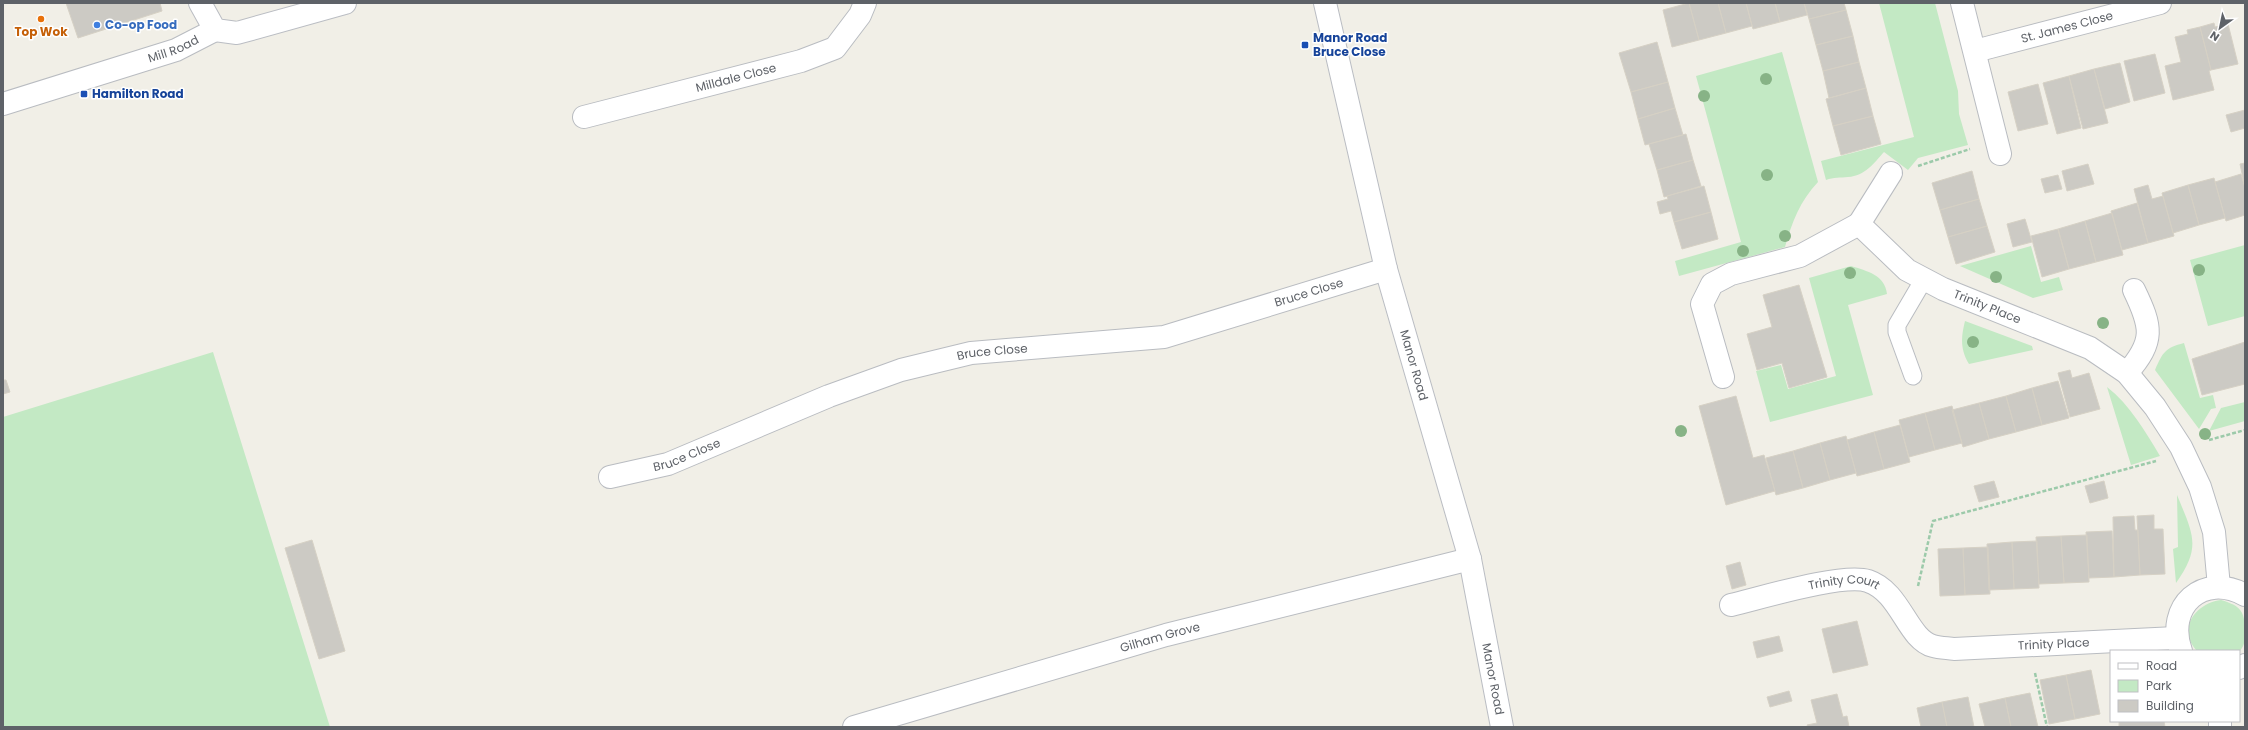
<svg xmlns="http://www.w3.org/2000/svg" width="2248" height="730" font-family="Poppins,sans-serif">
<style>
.green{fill:#c3e9c4}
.building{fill:#cccac4;stroke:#d6d1c5}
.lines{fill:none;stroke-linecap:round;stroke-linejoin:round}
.service-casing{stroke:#b9bcc1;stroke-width:19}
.minor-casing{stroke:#b9bcc1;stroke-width:24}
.tertiary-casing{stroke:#b9bcc1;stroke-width:24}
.secondary-casing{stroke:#babdc3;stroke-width:24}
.path{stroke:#9ccaaa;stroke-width:2.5;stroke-dasharray:4 2;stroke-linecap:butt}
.service{stroke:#fff;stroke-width:17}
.minor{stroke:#fff;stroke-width:22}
.tertiary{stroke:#fff;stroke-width:22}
.secondary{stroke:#fff;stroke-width:22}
.tree{fill:#87b386}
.food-dot{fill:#e8710a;stroke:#fff;stroke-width:1.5}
.shop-dot{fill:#3f7fe0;stroke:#fff;stroke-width:1.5}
.transit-dot{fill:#1a4fb4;stroke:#fff;stroke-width:1.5}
.labels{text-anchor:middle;stroke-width:3;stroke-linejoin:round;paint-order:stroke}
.shop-label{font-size:12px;font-weight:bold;fill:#366cbe;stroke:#fff;text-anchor:start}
.street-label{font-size:12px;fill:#5e6268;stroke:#fff}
.food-label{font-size:12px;font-weight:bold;fill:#c56008;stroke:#fff}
.transit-label{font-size:12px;font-weight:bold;fill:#164399;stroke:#fff;text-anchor:start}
</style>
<rect width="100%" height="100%" fill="#f1efe7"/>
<path class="green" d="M1879 3H1935L1958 91 1959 114 1968 145 1918 158 1908 170 1884 152C1874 163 1865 176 1848 177 1840 178 1834 177 1826 180L1821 161 1914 137Z
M1782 52 1818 182C1800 201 1792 222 1785 247L1679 276 1675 261 1741 242 1696 76Z
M2245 245V316L2208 326 2190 260Z
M2031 246 2041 282 2059 277 2063 290 2033 298 1960 266Z
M1851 266C1867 271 1885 275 1887 294L1848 305 1873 395 1770 422 1756 371 1781 365 1788 389 1836 376 1809 278Z
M1965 321 2032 346 2033 350 1969 364C1960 349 1961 337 1965 321Z
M2184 343 2200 398 2213 395 2216 408 2211 409 2199 429 2155 370C2163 352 2165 348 2184 343Z
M213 352 330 727H3V417Z
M2107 387C2130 405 2145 431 2160 456L2131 465Z
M2245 402V421L2209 431 2221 408Z
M2177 495C2193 534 2202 547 2176 583L2173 549 2178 547Z
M2221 600C2241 606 2245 611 2245 632 2245 641 2245 645 2239 652L2197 651C2176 629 2196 603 2221 600Z"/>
<path class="building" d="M66 3H160L162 11 78 38Z
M1689 3 1699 40 1672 47 1663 10Z
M1689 3H1718L1726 33 1699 40Z
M1718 3H1746L1752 26 1726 33Z
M1746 3H1775L1780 22 1753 29Z
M1775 3H1804L1807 15 1780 22Z
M1804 3H1844L1846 10 1809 19Z
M1846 10 1853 36 1816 45 1809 19Z
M2214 23 2215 27 2228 24 2238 64 2211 70 2200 27Z
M2200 27 2211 70 2209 71 2214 90 2173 100 2165 66 2181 62 2175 37 2188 34 2187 30Z
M1853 36 1859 62 1823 71 1816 45Z
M1657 42 1668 82 1631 92 1619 53Z
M2155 54 2165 93 2134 101 2124 61Z
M1859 62 1866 88 1829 98 1823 71Z
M2120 63 2130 102 2105 109 2094 69Z
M2094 69 2108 123 2083 129 2069 76Z
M2069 76 2081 128 2057 134 2043 83Z
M1668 82 1675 108 1638 119 1631 92Z
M2038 84 2048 124 2018 131 2008 92Z
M1866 88 1873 116 1833 126 1826 99Z
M1675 108 1683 135 1645 145 1638 119Z
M2245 110V128L2231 132 2226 115Z
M1873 116 1881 144 1841 155 1833 126Z
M1686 134 1693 160 1657 170 1649 144Z
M1693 160 1701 186 1664 197 1657 170Z
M2245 163V188L2240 164Z
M2088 164 2094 184 2067 191 2062 171Z
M1972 171 1979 199 1940 210 1932 183Z
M2241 174 2245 188V215L2226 221 2215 182Z
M2058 175 2062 189 2045 193 2041 179Z
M2214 178 2225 218 2199 225 2188 185Z
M2148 185 2152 199 2163 196 2174 236 2148 243 2134 189Z
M2188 185 2199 225 2173 233 2162 193Z
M1704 186 1711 212 1674 222 1671 211 1660 214 1657 202 1668 199 1667 196Z
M1979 199 1987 226 1948 237 1940 210Z
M2137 203 2148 243 2122 250 2111 211Z
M1711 212 1718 239 1682 249 1674 222Z
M2112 213 2123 255 2096 262 2085 221Z
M2025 219 2032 242 2013 247 2007 224Z
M2085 221 2096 262 2069 269 2058 229Z
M1987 226 1995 252 1956 264 1948 237Z
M2058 229 2069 269 2042 277 2031 236Z
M1799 285 1827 377 1789 388 1782 363 1757 370 1747 334 1772 327 1763 295Z
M2245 342V384L2202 395 2192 359Z
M2070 370 2072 378 2089 373 2100 409 2070 417 2058 373Z
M3 380H6L10 392 3 394Z
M2058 381 2069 418 2042 425 2032 388Z
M2032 388 2042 425 2016 432 2006 396Z
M1736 396 1753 458 1764 455 1775 491 1726 505 1699 406Z
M2006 396 2016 432 1989 439 1979 403Z
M1979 403 1989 439 1963 447 1952 410Z
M1952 406 1962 443 1935 450 1925 413Z
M1925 413 1935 450 1909 457 1899 420Z
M1900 425 1910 462 1884 469 1874 432Z
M1874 432 1884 469 1857 476 1847 440Z
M1846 436 1856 473 1830 480 1820 443Z
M1820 443 1830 480 1803 488 1793 451Z
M1793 451 1803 488 1776 495 1766 458Z
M1994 481 1999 497 1979 502 1974 486Z
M2104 481 2108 498 2090 503 2085 486Z
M2154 515V529H2163L2165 574 2140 575 2137 516Z
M2134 516 2135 530H2138L2140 575 2114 577 2113 517Z
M2112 531 2114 577 2089 578 2086 532Z
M2087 535 2089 582 2064 583 2061 536Z
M2061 536 2064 583 2039 584 2036 537Z
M312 540 345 651 319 659 285 548Z
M2037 541 2039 588 2014 589 2012 542Z
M2012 542 2014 589 1989 590 1987 544Z
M1988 547 1990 594 1965 595 1963 548Z
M1963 548 1965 595 1940 596 1938 549Z
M1740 562 1746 585 1732 589 1726 566Z
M1857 621 1868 665 1833 673 1822 629Z
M1779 636 1783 651 1757 658 1753 642Z
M2091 670 2100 714 2075 719 2066 675Z
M2066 675 2075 719 2049 724 2040 680Z
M1789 691 1792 701 1770 707 1767 697Z
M2030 693 2038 727H2011L2005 698Z
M1837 694 1843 717 1847 716 1849 727H1808L1807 725 1817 723 1811 700Z
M1968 697 1974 727H1947L1942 702Z
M2005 698 2011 727H1985L1979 704Z
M1942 702 1947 727H1921L1917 708Z
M2119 721H2164L2165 727H2119Z"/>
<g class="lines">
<g class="service-casing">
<path id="service" d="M1913 376 1897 332V325L1924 279"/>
</g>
<g class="minor-casing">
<g id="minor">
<path d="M1962 3 2000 154"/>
<path id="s1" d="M1975 51 2160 3"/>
<path id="s2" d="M584 117 801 61 835 48 860 15 865 3"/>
<path d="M1859 224 1891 173"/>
<path d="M2127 373C2155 341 2152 327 2134 290"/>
<path id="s3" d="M1723 377 1702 304 1712 284 1731 274 1800 256 1859 224 1907 270 1943 289 2090 348 2127 373 2155 407 2181 447 2200 487 2214 532 2219 587"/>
<path id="s4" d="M610 477 668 464 829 396 901 370 971 353 1164 337 1386 269"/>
<path id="s5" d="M1731 605C1761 598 1842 573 1868 581 1901 592 1907 639 1933 646 1940 648 1948 648 1954 649L2176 638"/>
<path d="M2181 651C2165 606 2203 572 2245 595"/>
<path d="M2239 668 2245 665"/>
<path d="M2220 721V727"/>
<path id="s6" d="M854 727 1166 635 1470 559"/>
</g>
</g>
<g class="tertiary-casing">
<g id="tertiary">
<path id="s7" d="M3 104 176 50 215 30"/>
</g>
</g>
<g class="secondary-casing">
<g id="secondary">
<path d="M200 3 215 30 237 33 345 3"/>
<path id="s8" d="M1325 3 1386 269 1470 559 1502 727"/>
</g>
</g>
<path class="path" d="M1918 166 1970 149
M2209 440 2245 430
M1918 586 1933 521 2156 461
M2035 673 2047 727"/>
<use href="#service" class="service"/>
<use href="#minor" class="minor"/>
<use href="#tertiary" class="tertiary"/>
<use href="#secondary" class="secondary"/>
</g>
<g class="tree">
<circle cx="1766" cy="79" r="6"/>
<circle cx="1704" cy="96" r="6"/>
<circle cx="1767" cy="175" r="6"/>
<circle cx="1785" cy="236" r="6"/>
<circle cx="1743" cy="251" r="6"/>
<circle cx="2199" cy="270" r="6"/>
<circle cx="1850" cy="273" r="6"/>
<circle cx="1996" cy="277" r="6"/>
<circle cx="2103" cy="323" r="6"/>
<circle cx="1973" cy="342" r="6"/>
<circle cx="1681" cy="431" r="6"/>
<circle cx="2205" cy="434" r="6"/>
</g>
<circle class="food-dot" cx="41" cy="19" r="4"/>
<circle class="shop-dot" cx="97" cy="25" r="4"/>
<g class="transit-dot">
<rect x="1301" y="41" width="8" height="8" rx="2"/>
<rect x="80" y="90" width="8" height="8" rx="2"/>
</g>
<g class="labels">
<g class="shop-label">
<text x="105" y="29">Co-op Food</text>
</g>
<g class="street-label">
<text dy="4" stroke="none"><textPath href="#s1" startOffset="95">St. James Close</textPath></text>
<text dy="4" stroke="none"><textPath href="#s7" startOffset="179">Mill Road</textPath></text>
<text dy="4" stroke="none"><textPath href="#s2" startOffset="157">Milldale Close</textPath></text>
<text dy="4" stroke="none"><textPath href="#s4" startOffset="728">Bruce Close</textPath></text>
<text dy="4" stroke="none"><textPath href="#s3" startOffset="413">Trinity Place</textPath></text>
<text dy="4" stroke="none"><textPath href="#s4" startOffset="404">Bruce Close</textPath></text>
<text dy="4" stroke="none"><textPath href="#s8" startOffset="373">Manor Road</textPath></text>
<text dy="4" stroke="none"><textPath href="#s4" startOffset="80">Bruce Close</textPath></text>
<text dy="4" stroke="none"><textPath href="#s5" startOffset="116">Trinity Court</textPath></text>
<text dy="4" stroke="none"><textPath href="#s6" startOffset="319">Gilham Grove</textPath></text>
<text dy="4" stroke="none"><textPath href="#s5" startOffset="355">Trinity Place</textPath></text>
<text dy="4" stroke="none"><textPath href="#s8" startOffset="697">Manor Road</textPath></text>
</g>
<g class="food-label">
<text x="41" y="36">Top Wok</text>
</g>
<g class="transit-label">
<text x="1313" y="42">Manor Road<tspan x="1313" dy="14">Bruce Close</tspan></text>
<text x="92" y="98">Hamilton Road</text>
</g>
</g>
<rect width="2248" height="730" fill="none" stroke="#5e6268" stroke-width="8"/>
<rect x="2110" y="650" width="130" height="72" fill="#ffffff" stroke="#bfc0c3"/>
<rect x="2118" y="663" width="20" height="6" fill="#ffffff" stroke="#bfc0c3"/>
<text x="2146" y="670" font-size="12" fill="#5e6268">Road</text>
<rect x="2118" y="680" width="20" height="12" fill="#c3e9c4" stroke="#bfc0c3"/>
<text x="2146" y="690" font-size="12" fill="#5e6268">Park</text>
<rect x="2118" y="700" width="20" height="12" fill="#cccac4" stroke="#bfc0c3"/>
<text x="2146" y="710" font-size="12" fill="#5e6268">Building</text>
<g transform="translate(2220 28) rotate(213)" stroke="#ffffff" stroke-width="3" paint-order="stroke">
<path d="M0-3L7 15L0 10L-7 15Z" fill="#5e6268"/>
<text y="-6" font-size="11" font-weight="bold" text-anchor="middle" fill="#5e6268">N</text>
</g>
</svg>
